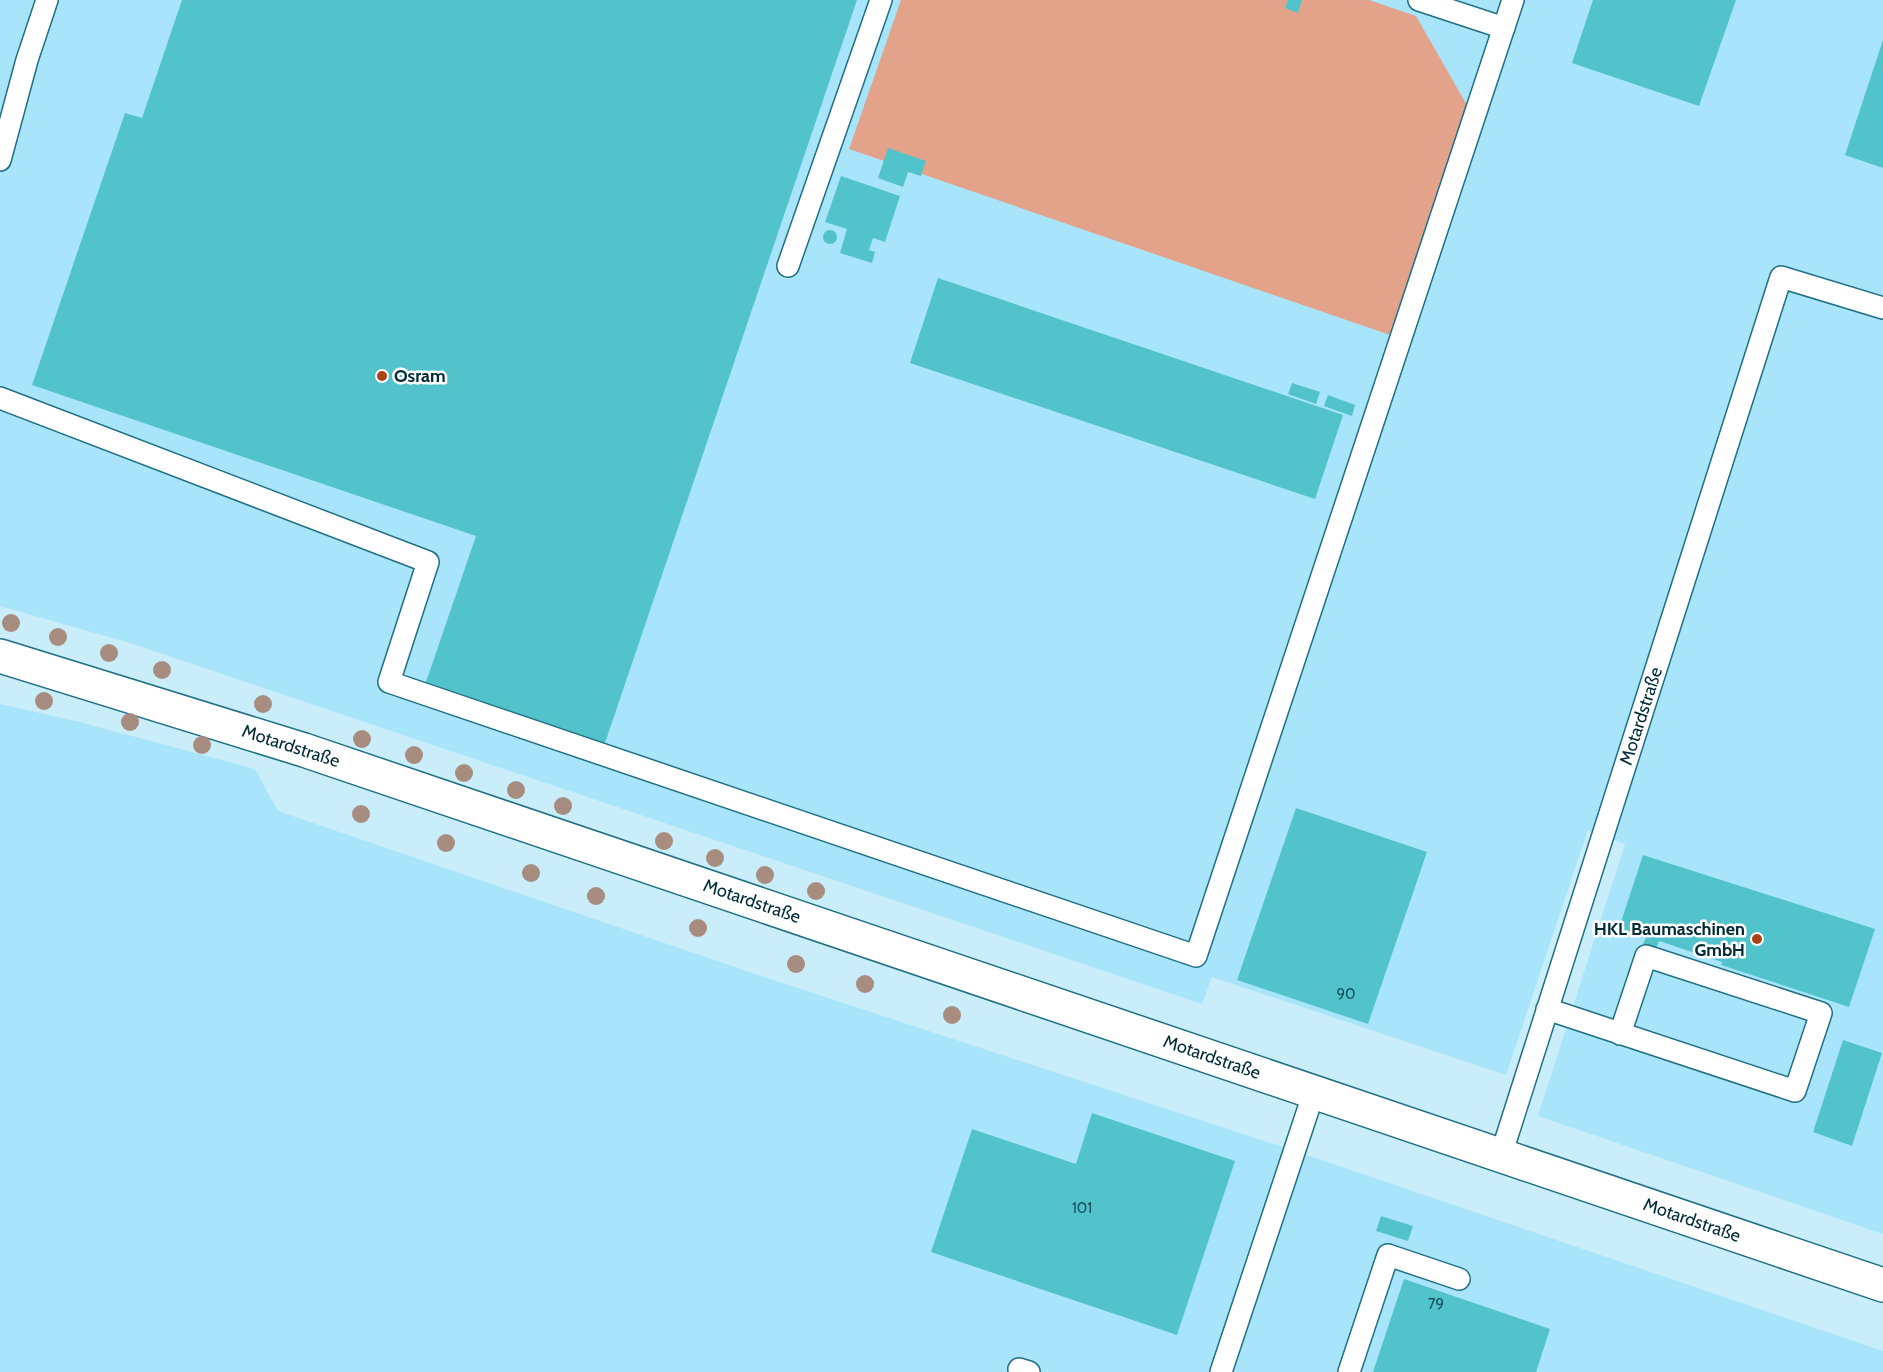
<svg xmlns="http://www.w3.org/2000/svg" width="1883" height="1372" font-family="Cabin,sans-serif">
<style>
.built{fill:#a9e5fa}
.green{fill:#e3a28a}
.building{fill:#52c3ca}
.lines{fill:none;stroke-linecap:round;stroke-linejoin:round}
.service-casing{stroke:#1f6f85;stroke-width:24}
.tertiary-casing{stroke:#1f6f85;stroke-width:36}
.service{stroke:#fff;stroke-width:21}
.tertiary{stroke:#fff;stroke-width:33}
.tree{fill:#a78c80}
.poi-dot{fill:#a94418;stroke:#fff;stroke-width:2}
.labels{text-anchor:middle;stroke-width:5;stroke-linejoin:round;paint-order:stroke}
.number-label{font-size:15px;fill:#14515c}
.poi-label{font-size:18px;font-weight:bold;fill:#002b37;stroke:#fff;text-anchor:start}
.street-label{font-size:18px;fill:#002b37;stroke:#fff}
</style>
<rect width="100%" height="100%" fill="#caedfa"/>
<path class="built" d="M0 0H1883V1234L1538 1116 1625 844 1588 830 1506 1075 1212 977 1202 1004 130 643 0 606Z
M0 704 80 722 255 769 278 811 761 976 1295 1151 1883 1351V1372H0Z"/>
<path class="green" d="M901 0H1369L1416 16 1468 107 1396 337 849 149Z"/>
<path class="building" d="M182 0H857L605 743 426 682 476 536 32 385 125 113 142 118Z
M1288 0H1302L1298 13 1285 8Z
M1593 0H1736L1699 106 1572 63Z
M1883 40V168L1845 155Z
M888 148 926 161 921 176 908 172 903 187 878 178Z
M841 176 900 196 885 242 873 238 869 250 875 252 872 263 840 253 847 229 825 222Z
M823 237a7 7 0 1 1 14 0a7 7 0 1 1-14 0Z
M938 278 1343 415 1315 499 910 363Z
M1292 383 1320 392 1316 404 1288 394Z
M1328 395 1355 405 1352 416 1324 406Z
M1296 808 1427 852 1368 1024 1237 980Z
M1643 855 1875 929 1849 1007 1721 965 1722 962 1659 941 1656 949 1643 944 1646 937 1619 928Z
M1843 1040 1882 1053 1852 1146 1813 1132Z
M1092 1113 1235 1161 1177 1335 931 1252 972 1129 1076 1164Z
M1381 1216 1413 1226 1408 1241 1376 1231Z
M1404 1279 1550 1329 1536 1372H1373Z"/>
<g class="lines">
<g class="service-casing">
<path id="service" d="M1419 0 1504 28
M0 160 27 60 47 0
M788 266 881 0
M0 398 428 562 389 682 1196 956 1513 0
M1547 1009 1795 1091 1821 1013 1646 956 1620 1034
M1501 1155 1781 277 1883 308
M1019 1369 1029 1372
M1221 1372 1314 1092
M1349 1372 1388 1255 1459 1279"/>
</g>
<g class="tertiary-casing">
<path id="tertiary" d="M0 656 304 750 1883 1285"/>
</g>
<use href="#service" class="service"/>
<use href="#tertiary" class="tertiary"/>
</g>
<g class="tree">
<circle cx="11" cy="623" r="9"/>
<circle cx="58" cy="637" r="9"/>
<circle cx="109" cy="653" r="9"/>
<circle cx="162" cy="670" r="9"/>
<circle cx="44" cy="701" r="9"/>
<circle cx="263" cy="704" r="9"/>
<circle cx="130" cy="722" r="9"/>
<circle cx="362" cy="739" r="9"/>
<circle cx="202" cy="745" r="9"/>
<circle cx="414" cy="755" r="9"/>
<circle cx="464" cy="773" r="9"/>
<circle cx="516" cy="790" r="9"/>
<circle cx="563" cy="806" r="9"/>
<circle cx="361" cy="814" r="9"/>
<circle cx="664" cy="841" r="9"/>
<circle cx="446" cy="843" r="9"/>
<circle cx="715" cy="858" r="9"/>
<circle cx="531" cy="873" r="9"/>
<circle cx="765" cy="875" r="9"/>
<circle cx="816" cy="891" r="9"/>
<circle cx="596" cy="896" r="9"/>
<circle cx="698" cy="928" r="9"/>
<circle cx="796" cy="964" r="9"/>
<circle cx="865" cy="984" r="9"/>
<circle cx="952" cy="1015" r="9"/>
</g>
<g class="poi-dot">
<circle cx="382" cy="376" r="6"/>
<circle cx="1757" cy="939" r="6"/>
</g>
<g class="labels">
<g class="number-label">
<text x="1346" y="999">90</text>
<text x="1082" y="1213">101</text>
<text x="1436" y="1309">79</text>
</g>
<g class="poi-label">
<text x="394" y="382">Osram</text>
<text x="1745" y="935" text-anchor="end">HKL Baumaschinen<tspan x="1745" dy="21">GmbH</tspan></text>
</g>
<g class="street-label">
<text transform="translate(1641 716) rotate(-72)" y="6">Motardstraße</text>
<text transform="translate(291 746) rotate(18)" y="6">Motardstraße</text>
<text transform="translate(752 901) rotate(19)" y="6">Motardstraße</text>
<text transform="translate(1212 1057) rotate(19)" y="6">Motardstraße</text>
<text transform="translate(1692 1220) rotate(19)" y="6">Motardstraße</text>
</g>
</g>
</svg>
